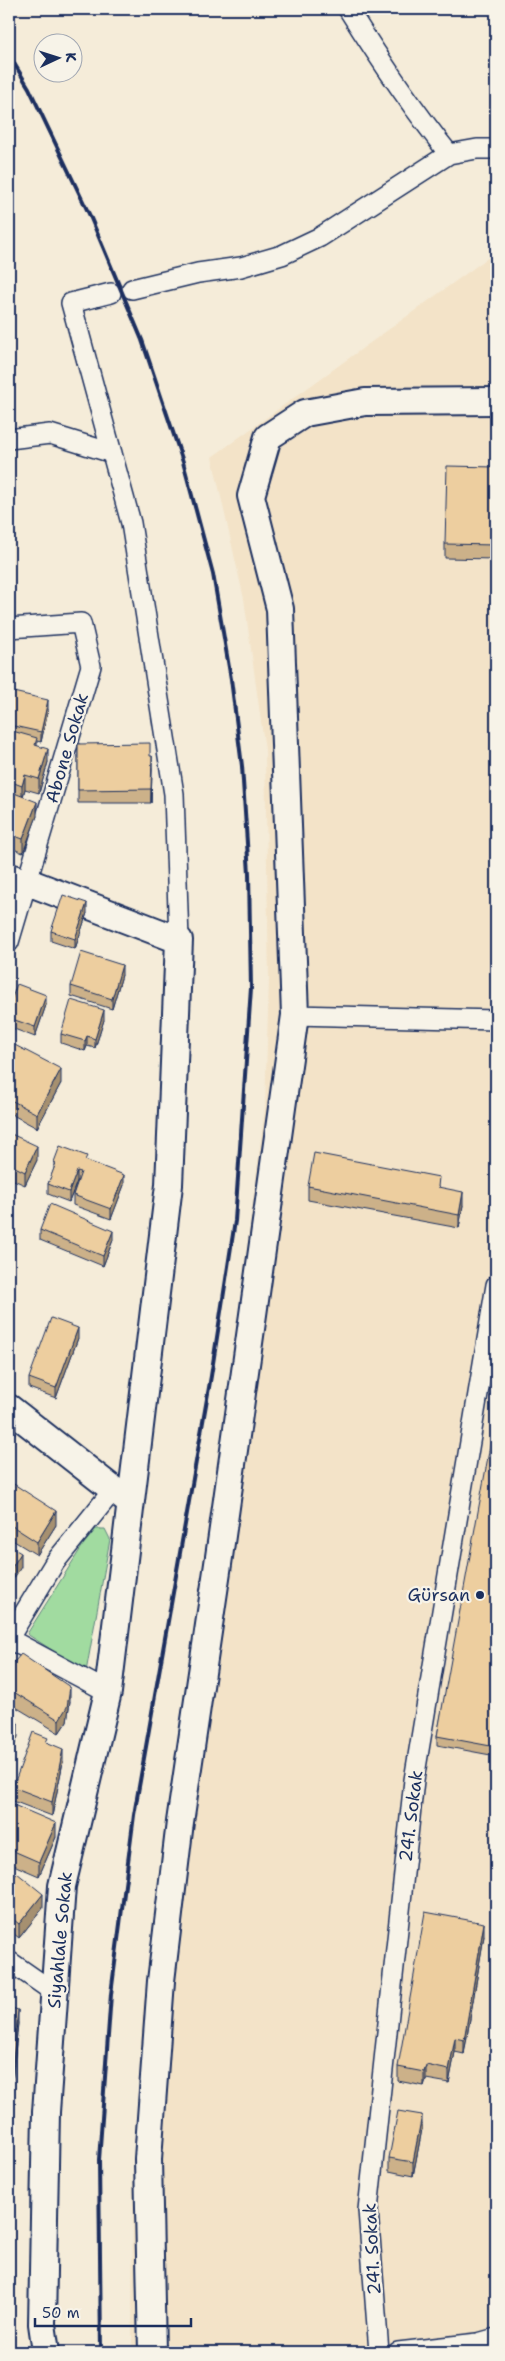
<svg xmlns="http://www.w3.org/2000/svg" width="505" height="2361" font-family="'Shantell Sans',sans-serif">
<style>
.built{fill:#f3e3c8}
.green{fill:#a1dba0;stroke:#5e857f}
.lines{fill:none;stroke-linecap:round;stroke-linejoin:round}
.street-casing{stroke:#1b2f5e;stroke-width:22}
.secondary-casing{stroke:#1b2f5e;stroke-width:30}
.street{stroke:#f7f3e8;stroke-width:19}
.secondary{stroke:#f7f3e8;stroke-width:26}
.rail{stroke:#1b2f5e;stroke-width:4}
.wall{fill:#ccb189;stroke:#1b2f5e}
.shaded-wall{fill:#a6906f;stroke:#1b2f5e}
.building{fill:#edce9f;stroke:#1b2f5e}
.poi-dot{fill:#1b2f5e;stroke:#f7f3e8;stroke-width:2}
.labels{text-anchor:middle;stroke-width:4.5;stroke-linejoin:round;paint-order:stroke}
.street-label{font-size:18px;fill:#1b2f5e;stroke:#f7f3e8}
.poi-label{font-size:18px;fill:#1b2f5e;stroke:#f7f3e8;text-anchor:end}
</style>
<rect width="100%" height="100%" fill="#f5ecd9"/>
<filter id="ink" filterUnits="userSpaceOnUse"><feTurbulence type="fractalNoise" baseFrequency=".02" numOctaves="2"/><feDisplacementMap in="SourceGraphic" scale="10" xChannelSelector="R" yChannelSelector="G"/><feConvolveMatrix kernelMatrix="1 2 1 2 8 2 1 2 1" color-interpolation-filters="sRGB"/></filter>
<g filter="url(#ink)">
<path class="built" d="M496 252V2352H132L133 2174 143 2007 160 1867 218 1471 265 1107 269 979 265 750 244 599 212 457Z"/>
<path class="green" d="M96 1529H105L110 1539 86 1672 27 1634 83 1545Z"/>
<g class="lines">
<g class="street-casing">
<path id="street" d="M348 9C380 60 412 108 449 154
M132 289 198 273 241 267 282 255 320 237 449 154 477 149H496
M111 293 71 303 131 523 174 794 179 940
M9 439 50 434 112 453
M9 628 81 623 91 666 9 942
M295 1015 496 1020
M9 1638 55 1562 114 1489
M9 1639 108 1692
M9 1961 55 1993
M379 2352 368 2210 414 1780 496 1285
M398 2352 478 2343 496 2338"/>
</g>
<g class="secondary-casing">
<path id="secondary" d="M9 877 28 882 179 940 169 1185 108 1692 62 1886 46 2112 42 2324 46 2352
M9 1408 129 1502
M152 2352 148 2159 161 1981 180 1822 218 1564 295 1015 280 609 251 496 268 437 305 413 365 402 496 401"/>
</g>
<use href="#street" class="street"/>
<use href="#secondary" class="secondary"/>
<path class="rail" d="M9 55 29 88 90 216 142 340 183 462 213 574 231 679 242 766 249 874 251 988 235 1221 211 1376 134 1815 111 1994 99 2160 101 2352"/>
</g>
<path class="wall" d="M496 503 495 559 445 558V544Z
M9 691 48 710 41 742 37 741V745L48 762 39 793 25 789 23 797 37 816 23 853 9 847Z
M78 744 150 756 152 770 151 803H78Z
M87 913 75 949 51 941V931Z
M122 975 112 1009 71 996V986Z
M46 1005 35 1037 9 1027V1006Z
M104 1020 95 1048 87 1046 85 1051 61 1043V1034Z
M9 1042 61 1083 37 1128 9 1113Z
M9 1133 37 1160 25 1185 9 1178Z
M87 1161 124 1185 111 1219 73 1205V1195L78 1181H77L69 1202 48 1194V1184L54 1169V1162Z
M308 1186 463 1205 459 1228 308 1200Z
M40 1230 113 1240 103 1266 40 1240Z
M78 1338 56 1398 29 1388V1378Z
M496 1435V1756L437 1745V1736Z
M9 1481 56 1525 37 1555 9 1538Z
M9 1668 70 1701 67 1721 59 1733 9 1703Z
M48 1742 63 1762 52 1816 13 1801V1787Z
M9 1803 56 1837 39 1876 9 1863Z
M9 1880 43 1908 19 1938 9 1930Z
M484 1936 464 2054 455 2052 449 2083 426 2079 424 2086 398 2081V2067Z
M9 2007 18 2023 12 2083H9Z
M422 2129 413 2176 389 2171V2158Z"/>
<path class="shaded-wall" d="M48 700V710L41 742V732Z
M48 749V762L39 793V779Z
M152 756V770L151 803V789Z
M25 775V789L22 799V786Z
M37 802V816L23 853V839Z
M11 895V909L9 915V901Z
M87 903V913L75 949V939Z
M122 965V975L112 1009V999Z
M46 995V1005L35 1037V1027Z
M104 1010V1020L95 1048V1039Z
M87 1036V1046L85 1051V1041Z
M61 1069V1083L37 1128V1114Z
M37 1146V1160L25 1185V1172Z
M77 1171V1181L69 1202V1192Z
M124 1175V1185L111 1219V1209Z
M463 1192V1205L459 1228V1215Z
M113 1231V1240L103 1266V1256Z
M78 1328V1338L56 1398V1388Z
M16 1418V1431L9 1444V1430Z
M56 1511V1525L37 1555V1542Z
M21 1553V1567L9 1586V1572Z
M70 1687V1701L67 1721 59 1733V1720Z
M18 1723V1737L9 1757V1743Z
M63 1749V1762L52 1816V1802Z
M56 1823V1837L39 1876V1862Z
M43 1894V1908L19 1938V1924Z
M484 1923V1936L464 2054V2040Z
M18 2010V2023L12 2083V2070Z
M455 2038V2052L449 2083V2070Z
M426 2065V2079L424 2086V2072Z
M422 2115V2129L413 2176V2162Z"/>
<path class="building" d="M447 466 496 467 495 545 445 544Z
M9 691 48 700 41 732 9 725Z
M9 730 37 738 35 745 48 749 39 779 25 775 22 786 9 781Z
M150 743V756H152L151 789 78 790V744Z
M9 791 37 802 23 839 9 834Z
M9 894 11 895 9 901Z
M63 895 87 903 75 939 51 931Z
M81 952 122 965 112 999 71 986Z
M17 984 46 995 35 1027 9 1018V1006Z
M71 1000 104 1010 95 1039 87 1036 85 1041 61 1034Z
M9 1042 61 1069 37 1114 9 1099Z
M9 1133 37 1146 25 1172 9 1164Z
M60 1146 87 1156 85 1160 124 1175 111 1209 73 1195 81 1172 77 1171 69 1192 48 1184 56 1163 54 1162Z
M314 1153 439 1177 438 1187 463 1192 459 1215 308 1186Z
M50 1204 113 1231 103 1256 40 1230Z
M51 1318 78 1328 56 1388 29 1378Z
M9 1413 16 1418 9 1430Z
M492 1435H496V1747L437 1736Z
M9 1481 56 1511 37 1542 9 1524Z
M9 1546 21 1553 9 1572Z
M21 1654 70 1687 67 1707 59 1720 9 1689V1668Z
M9 1716 18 1723 9 1743Z
M33 1732 48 1738 46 1742 63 1749 52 1802 13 1787Z
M9 1803 56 1823 39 1862 9 1849Z
M17 1873 43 1894 19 1924 9 1916V1880L11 1881Z
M425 1912 484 1923 464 2040 455 2038 449 2070 426 2065 424 2072 398 2067Z
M9 2007 18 2010 12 2070 9 2069Z
M398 2111 422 2115 413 2162 389 2158Z"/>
</g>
<circle class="poi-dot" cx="480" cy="1595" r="5"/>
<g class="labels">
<g class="street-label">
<text transform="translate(67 748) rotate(-74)" y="6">Abone Sokak</text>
<text transform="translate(411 1816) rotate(-83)" y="6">241. Sokak</text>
<text transform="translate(60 1940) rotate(-85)" y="6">Siyahlale Sokak</text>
<text transform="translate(372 2249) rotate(-93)" y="6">241. Sokak</text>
</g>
<g class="poi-label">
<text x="470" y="1601">Gürsan</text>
</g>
</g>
<rect width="505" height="2361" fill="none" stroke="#f7f3e8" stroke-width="30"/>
<rect x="15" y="15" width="475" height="2331" fill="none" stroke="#1b2f5e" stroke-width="2" filter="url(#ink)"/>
<g transform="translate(58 58) rotate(86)"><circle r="24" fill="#f7f3e8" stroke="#9fa5b1"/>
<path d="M0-4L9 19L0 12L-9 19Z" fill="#1b2f5e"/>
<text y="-8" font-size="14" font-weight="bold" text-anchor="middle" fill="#1b2f5e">K</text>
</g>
<path d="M35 2318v8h156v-8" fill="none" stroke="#1b2f5e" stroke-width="2.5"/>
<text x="42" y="2318" font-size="15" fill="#1b2f5e" stroke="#f7f3e8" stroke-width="4" paint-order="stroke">50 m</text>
</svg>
